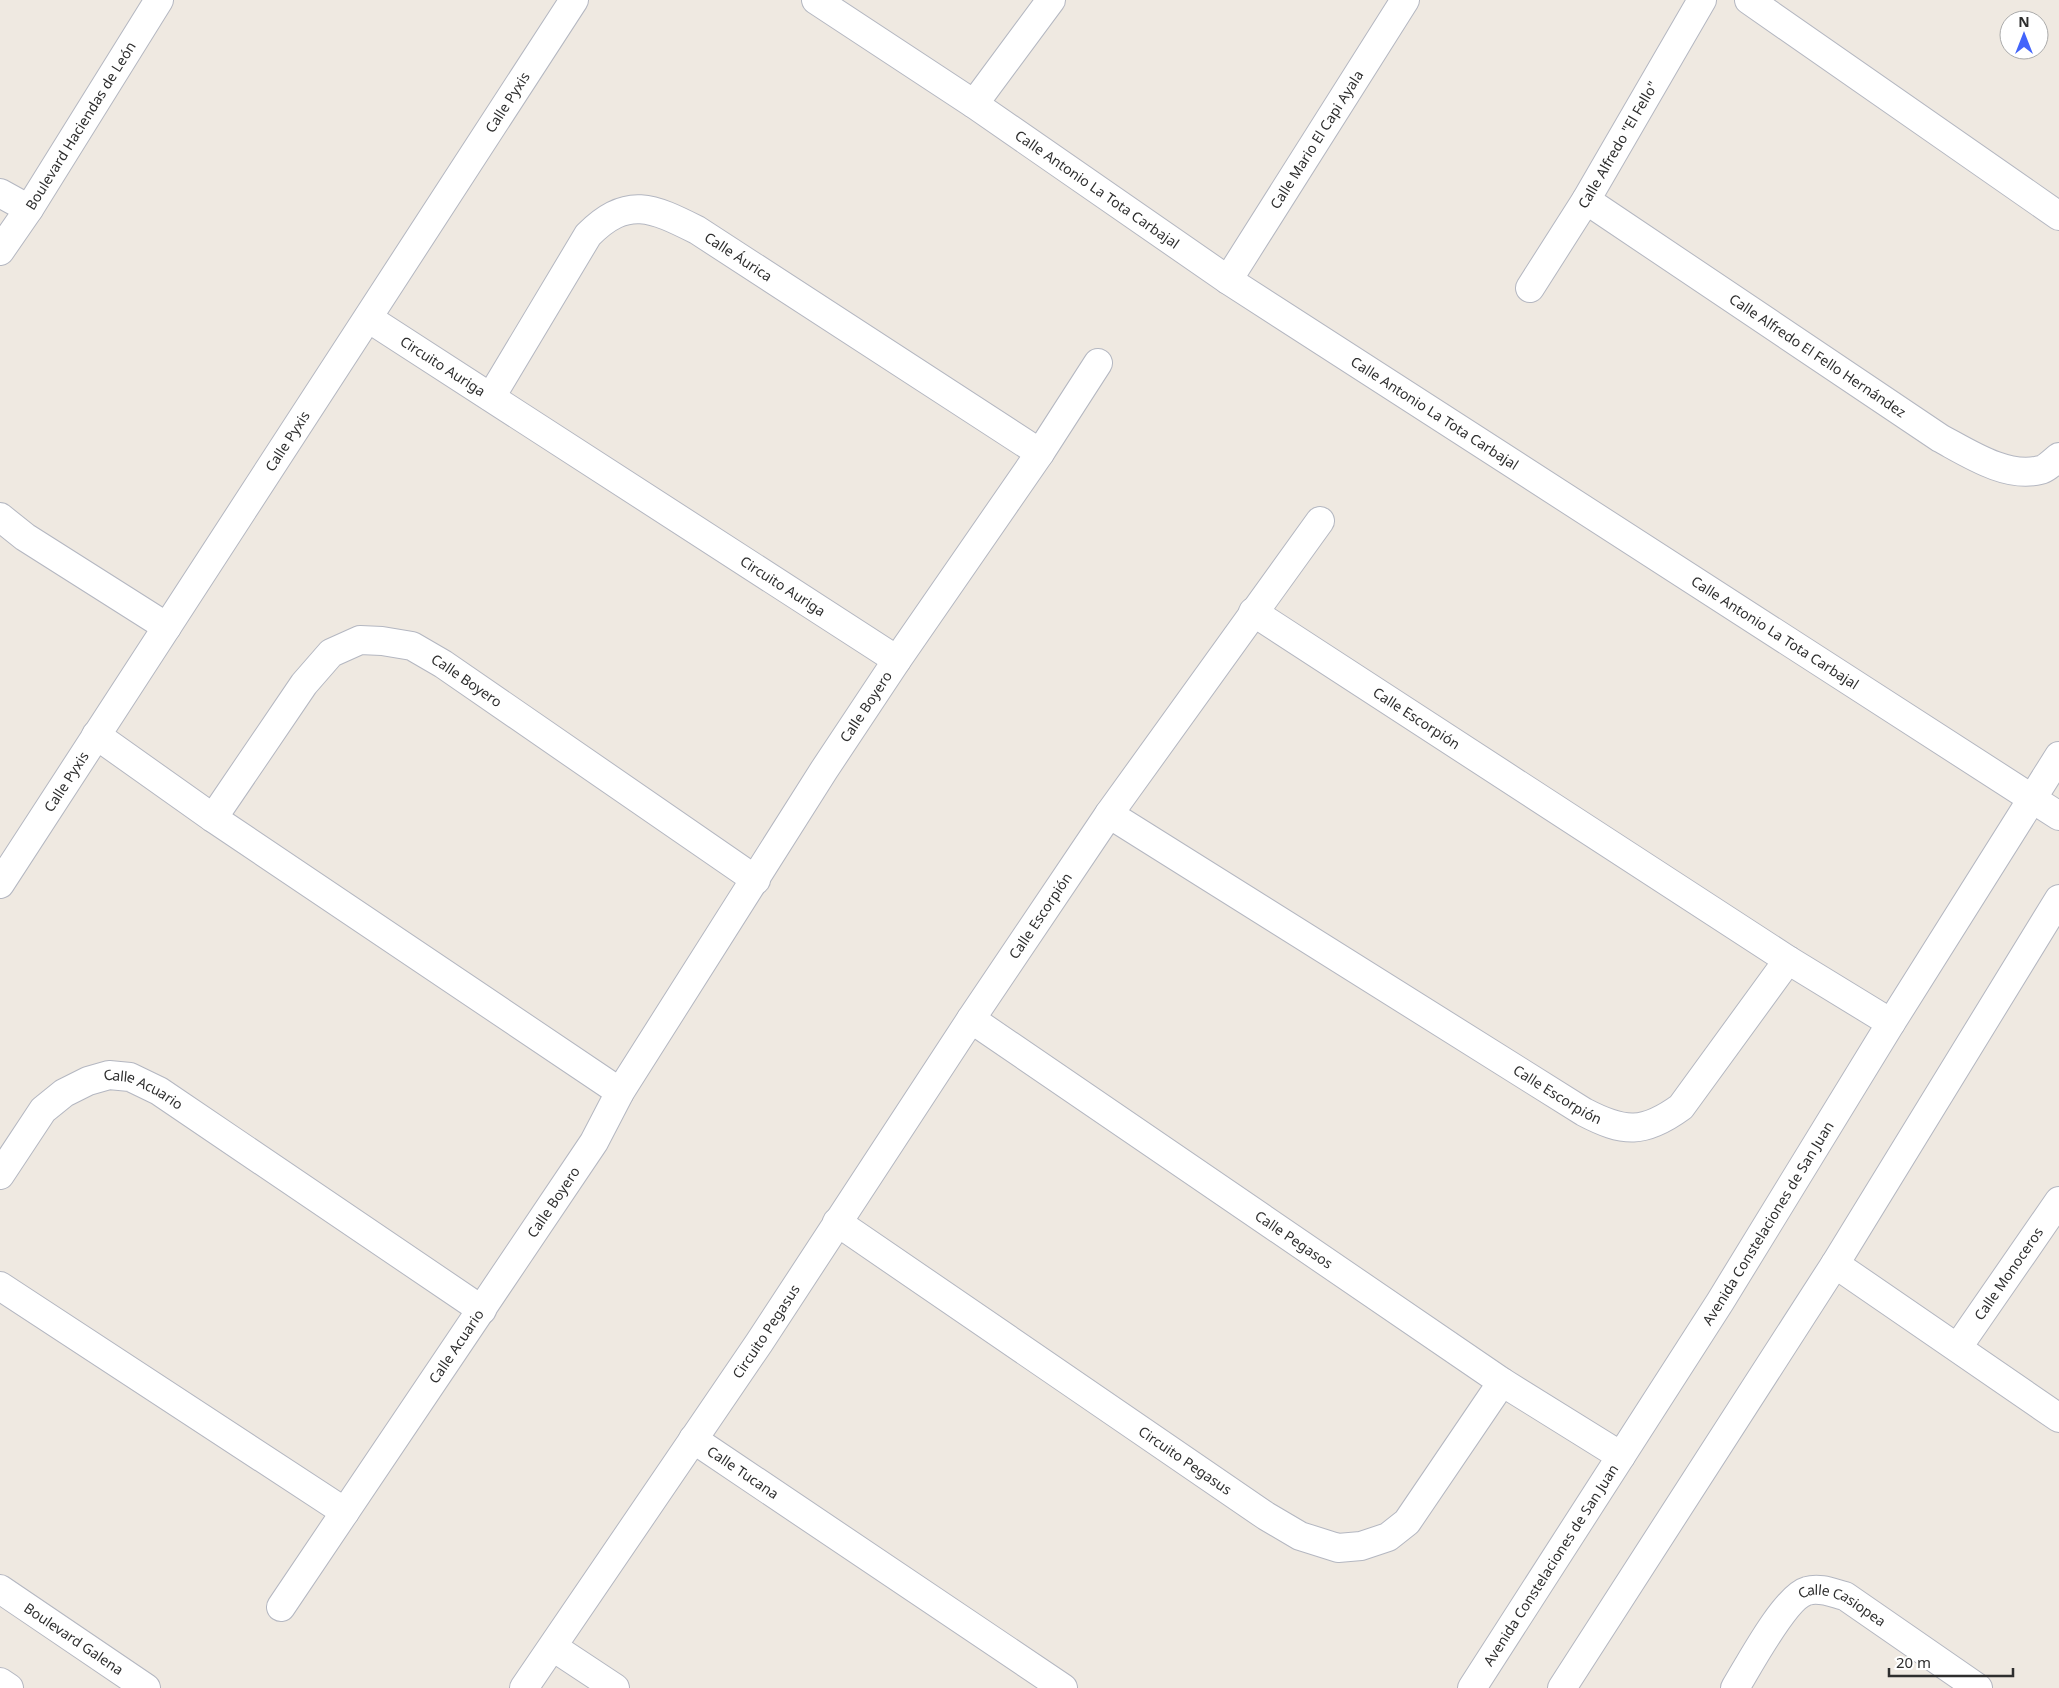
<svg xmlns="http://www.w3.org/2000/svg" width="2059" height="1688" font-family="'Noto Sans',sans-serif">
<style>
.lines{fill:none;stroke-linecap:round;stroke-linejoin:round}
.street-casing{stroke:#b4b7c1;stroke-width:30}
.secondary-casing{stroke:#b4b7c1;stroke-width:30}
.street{stroke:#fff;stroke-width:28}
.secondary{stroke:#fff;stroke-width:28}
.labels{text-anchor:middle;stroke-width:4;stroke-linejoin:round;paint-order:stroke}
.street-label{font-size:14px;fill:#2e2e2e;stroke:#fff}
</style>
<rect width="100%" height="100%" fill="#efe9e1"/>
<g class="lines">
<g class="street-casing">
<g id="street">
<path id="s1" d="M816 0 974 104 1228 280 2059 816"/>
<path d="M1749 0 2059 216"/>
<path d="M974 104 1051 0"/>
<path d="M0 193 29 209"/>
<path id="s2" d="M1586 200 1940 438C1968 453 2007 479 2040 470 2046 469 2054 461 2059 457"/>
<path id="s3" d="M0 251 29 209 159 0"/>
<path id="s4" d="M1228 280 1405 0"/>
<path id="s5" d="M1530 288 1586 200 1702 0"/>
<path id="s6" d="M368 318 897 660"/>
<path id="s7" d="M491 397 588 235C627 195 653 208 697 230L1040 453"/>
<path d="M0 517 25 537 167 627"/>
<path id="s8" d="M1253 612 1788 960 1891 1023"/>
<path d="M96 735 213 818 620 1092"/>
<path id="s9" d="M1109 814 1584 1112C1624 1133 1644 1134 1681 1107L1788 960"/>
<path id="s10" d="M213 818 304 684 331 653 360 640 382 641 412 646 443 664 756 880"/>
<path id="s11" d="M0 884 574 0"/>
<path id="s12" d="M971 1019 1502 1382 1621 1456"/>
<path id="s13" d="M0 1175 43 1110 64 1093 88 1081 109 1075 130 1077 159 1091 482 1310"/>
<path id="s14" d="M837 1222 1266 1516 1300 1536 1338 1548 1361 1546 1388 1537 1407 1522 1502 1382"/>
<path d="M1835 1264 2059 1418"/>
<path d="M0 1286 345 1512"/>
<path id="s15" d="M1958 1347 2059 1201"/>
<path id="s16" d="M693 1439 1063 1688"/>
<path id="s17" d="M281 1607 594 1142 620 1092 824 770 897 660 1040 453 1098 363"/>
<path d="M553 1647 615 1688"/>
<path id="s18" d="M524 1688 759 1343 971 1019 1109 814 1320 521"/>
<path id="s19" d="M1735 1688C1748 1667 1785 1597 1807 1591 1820 1587 1833 1593 1845 1596L1978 1688"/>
</g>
</g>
<g class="secondary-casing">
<g id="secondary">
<path id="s20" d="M0 1589 146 1688"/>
<path d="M0 1682 9 1688"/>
<path id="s21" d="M1472 1688 1720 1302 1891 1023 2059 756"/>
<path d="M1562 1688 1835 1264 2059 899"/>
</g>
</g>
<use href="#street" class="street"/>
<use href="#secondary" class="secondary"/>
</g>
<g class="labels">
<g class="street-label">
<text dy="5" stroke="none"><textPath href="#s11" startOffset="932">Calle Pyxis</textPath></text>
<text dy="5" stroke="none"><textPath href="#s3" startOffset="149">Boulevard Haciendas de León</textPath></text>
<text dy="5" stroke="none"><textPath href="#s4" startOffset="166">Calle Mario El Capi Ayala</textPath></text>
<text dy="5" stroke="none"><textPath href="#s5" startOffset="168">Calle Alfredo "El Fello"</textPath></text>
<text dy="5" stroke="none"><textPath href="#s1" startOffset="339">Calle Antonio La Tota Carbajal</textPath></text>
<text dy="5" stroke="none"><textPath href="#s7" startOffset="359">Calle Áurica</textPath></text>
<text dy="5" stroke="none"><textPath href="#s2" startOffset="279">Calle Alfredo El Fello Hernández</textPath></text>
<text dy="5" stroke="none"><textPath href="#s6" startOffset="89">Circuito Auriga</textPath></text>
<text dy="5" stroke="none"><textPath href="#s1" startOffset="744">Calle Antonio La Tota Carbajal</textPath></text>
<text dy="5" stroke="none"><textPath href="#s11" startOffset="528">Calle Pyxis</textPath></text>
<text dy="5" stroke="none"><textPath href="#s6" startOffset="494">Circuito Auriga</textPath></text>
<text dy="5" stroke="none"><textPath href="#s1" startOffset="1149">Calle Antonio La Tota Carbajal</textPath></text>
<text dy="5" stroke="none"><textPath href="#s10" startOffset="352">Calle Boyero</textPath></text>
<text dy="5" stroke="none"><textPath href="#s17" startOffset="1074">Calle Boyero</textPath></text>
<text dy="5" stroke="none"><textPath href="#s8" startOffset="195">Calle Escorpión</textPath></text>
<text dy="5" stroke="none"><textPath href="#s11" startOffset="122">Calle Pyxis</textPath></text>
<text dy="5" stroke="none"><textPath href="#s18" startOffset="929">Calle Escorpión</textPath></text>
<text dy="5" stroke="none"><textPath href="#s13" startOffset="191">Calle Acuario</textPath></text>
<text dy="5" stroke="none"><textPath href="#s9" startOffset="529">Calle Escorpión</textPath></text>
<text dy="5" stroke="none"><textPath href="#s17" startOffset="488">Calle Boyero</textPath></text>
<text dy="5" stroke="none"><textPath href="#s21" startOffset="551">Avenida Constelaciones de San Juan</textPath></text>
<text dy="5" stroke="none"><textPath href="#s12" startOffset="391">Calle Pegasos</textPath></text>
<text dy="5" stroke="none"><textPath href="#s15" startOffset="89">Calle Monoceros</textPath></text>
<text dy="5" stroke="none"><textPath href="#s18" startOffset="431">Circuito Pegasus</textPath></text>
<text dy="5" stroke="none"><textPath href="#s17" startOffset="314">Calle Acuario</textPath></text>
<text dy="5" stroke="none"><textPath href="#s14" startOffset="422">Circuito Pegasus</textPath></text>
<text dy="5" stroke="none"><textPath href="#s16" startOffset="60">Calle Tucana</textPath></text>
<text dy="5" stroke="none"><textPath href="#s21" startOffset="146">Avenida Constelaciones de San Juan</textPath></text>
<text dy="5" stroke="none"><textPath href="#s19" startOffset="161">Calle Casiopea</textPath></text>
<text dy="5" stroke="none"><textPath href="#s20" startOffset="89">Boulevard Galena</textPath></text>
</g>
</g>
<g transform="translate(2024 35)"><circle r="24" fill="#ffffff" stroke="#ababab"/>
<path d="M0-4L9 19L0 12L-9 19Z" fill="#4264fb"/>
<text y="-8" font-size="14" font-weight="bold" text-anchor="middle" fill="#2e2e2e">N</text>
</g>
<path d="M1889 1668v8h124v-8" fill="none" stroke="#2e2e2e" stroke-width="2.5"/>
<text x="1896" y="1668" font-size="15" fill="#2e2e2e" stroke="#ffffff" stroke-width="4" paint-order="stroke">20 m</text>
</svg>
